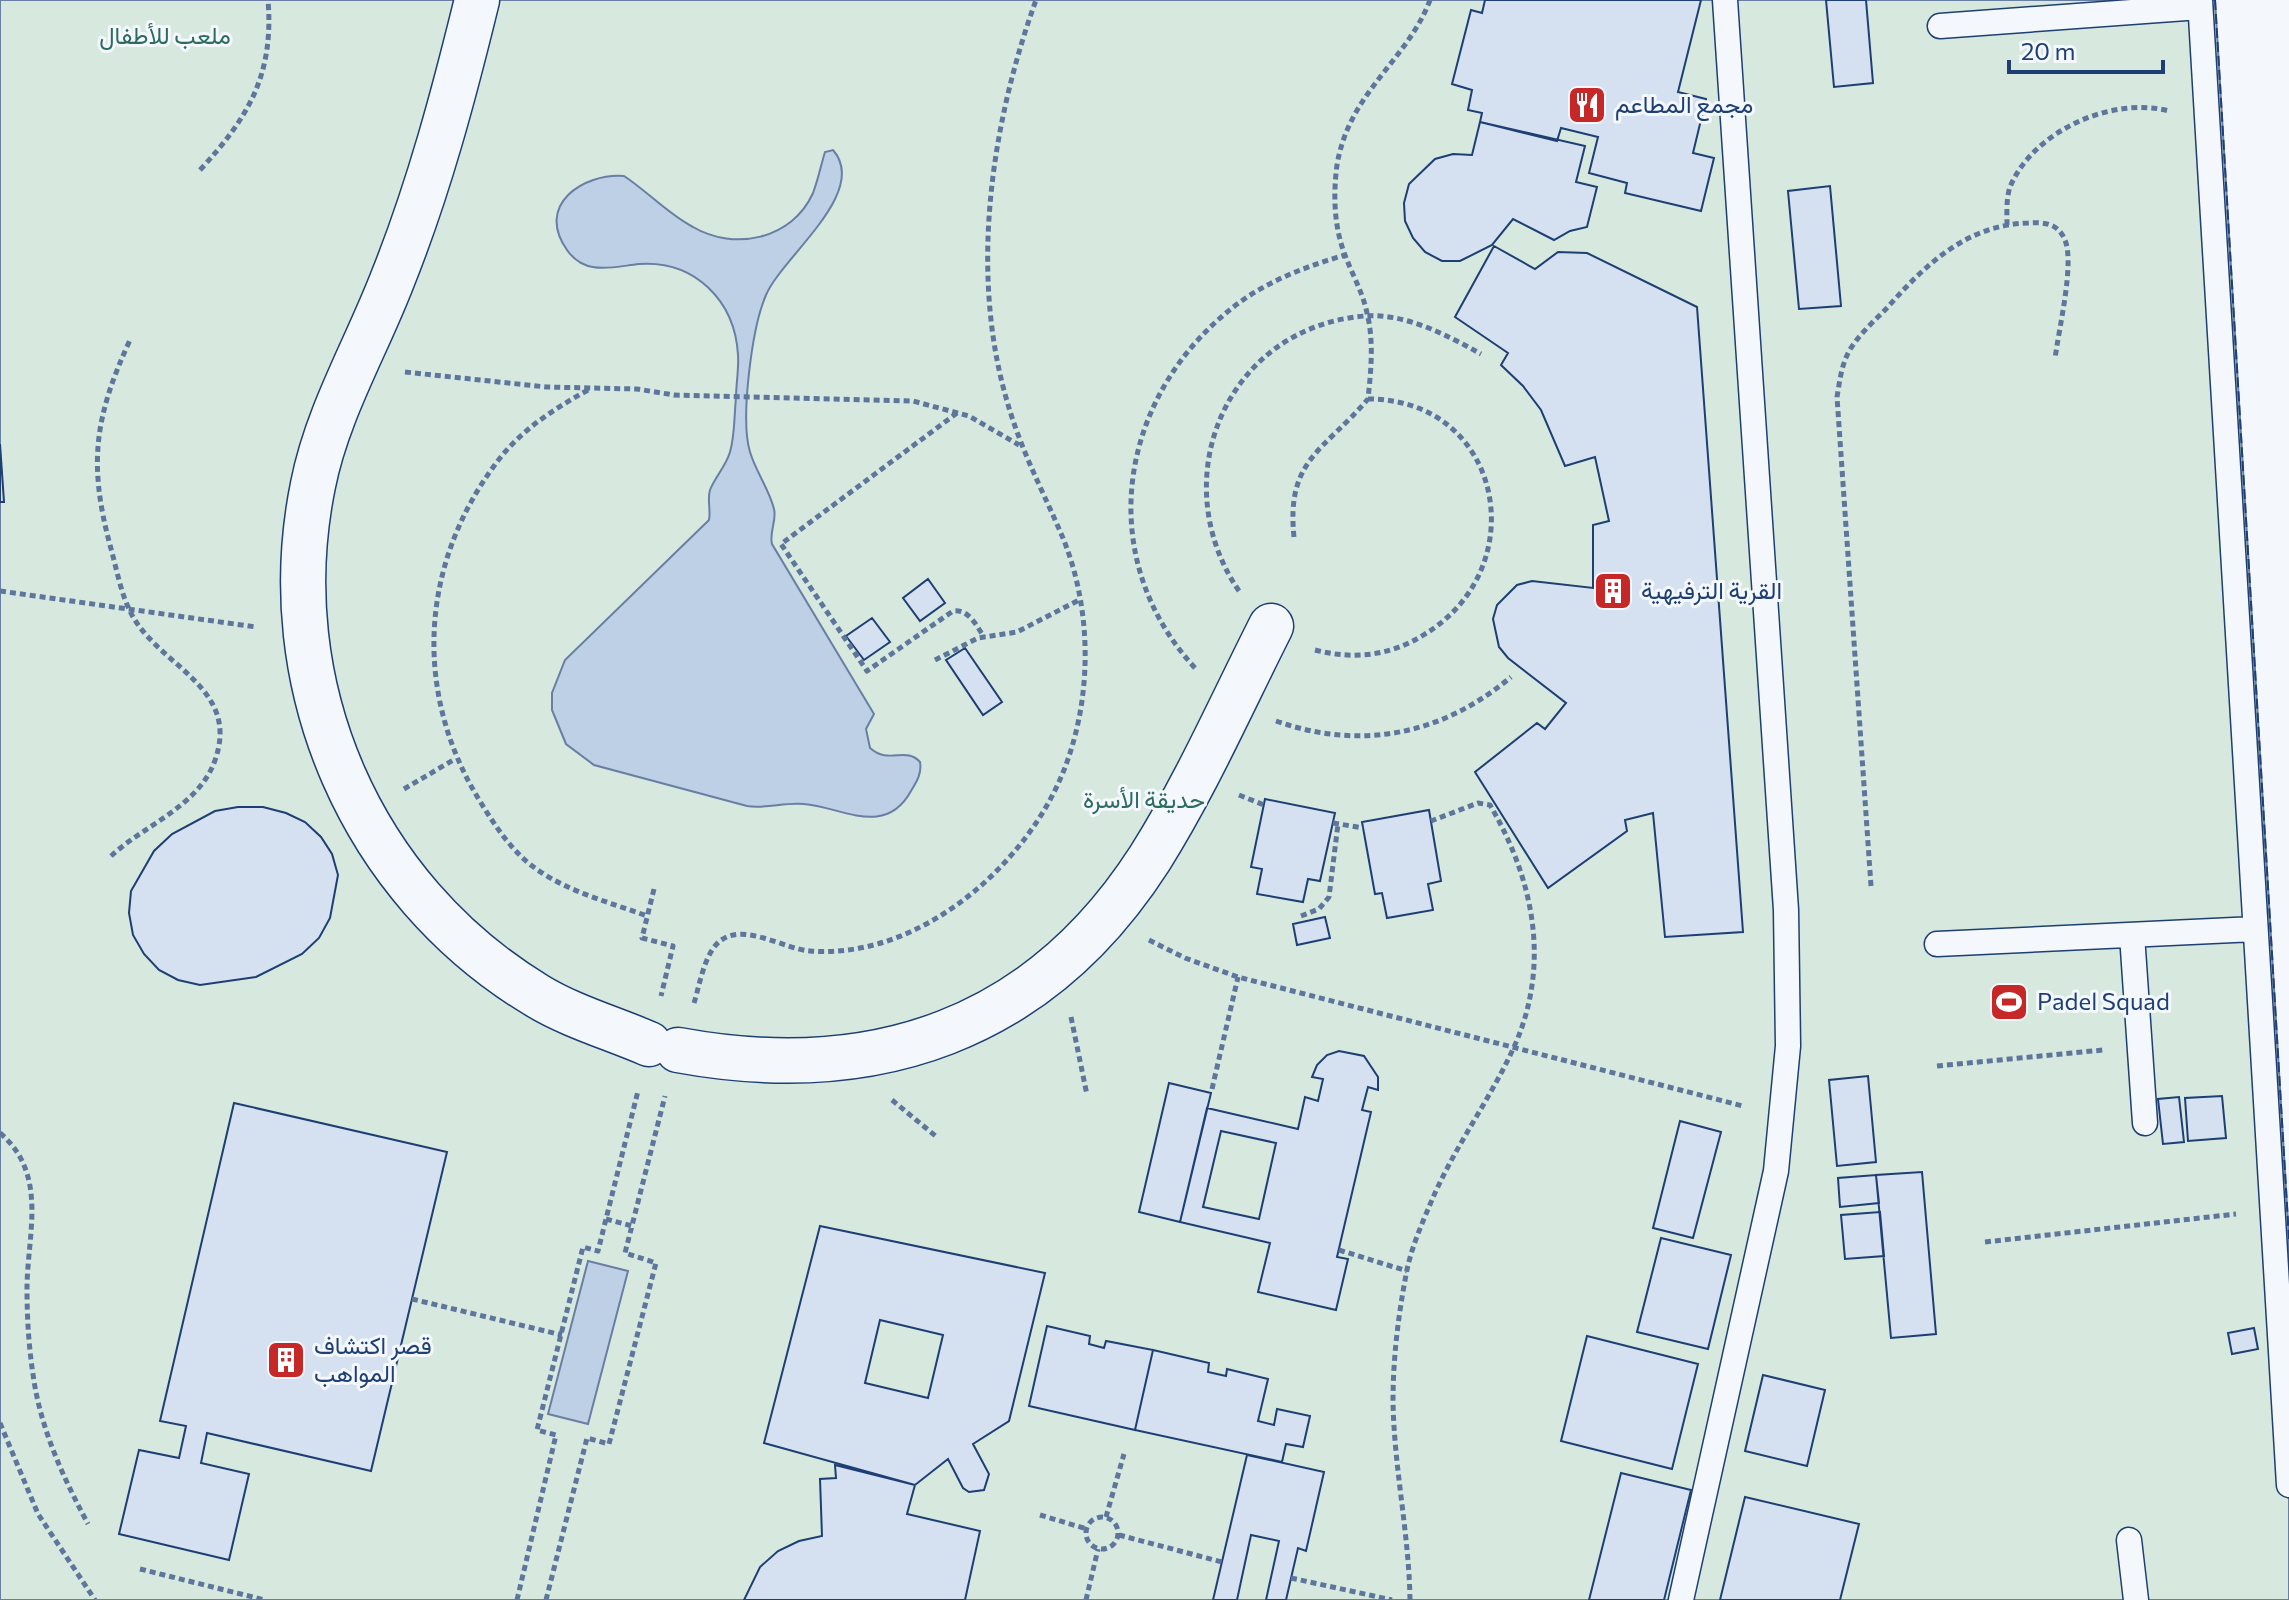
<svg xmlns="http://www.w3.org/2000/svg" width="2289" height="1600" font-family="Commissioner,Vazirmatn,sans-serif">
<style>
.green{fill:#d7e8df;stroke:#687fa3;stroke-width:2}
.water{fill:#bed0e5;stroke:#687fa3;stroke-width:2}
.building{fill:#d5e0f0;stroke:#1d3f73;stroke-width:2;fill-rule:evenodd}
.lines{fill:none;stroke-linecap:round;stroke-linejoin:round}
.lane-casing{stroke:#1d3f73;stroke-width:27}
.street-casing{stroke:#1d3f73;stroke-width:47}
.path{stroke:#5e769c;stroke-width:5;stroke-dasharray:6 4;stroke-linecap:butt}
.lane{stroke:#f4f7fb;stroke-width:24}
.street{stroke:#f4f7fb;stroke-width:44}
.fence{stroke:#1d3f73;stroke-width:2;stroke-dasharray:10 4;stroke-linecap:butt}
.labels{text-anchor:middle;stroke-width:6;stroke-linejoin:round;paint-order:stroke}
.park-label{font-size:24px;fill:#2c6c60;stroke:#f4f7fb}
.poi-label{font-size:24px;fill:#1d3f73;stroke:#f4f7fb;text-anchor:start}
</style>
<rect width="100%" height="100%" fill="#f4f7fb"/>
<path class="green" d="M0 0H2215L2289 1239V1600H0Z"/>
<path class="water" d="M833 150C870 192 782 257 766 295 752 327 740 419 750 452 756 472 769 489 774 509 777 520 769 532 772 544L874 714 866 729 870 748C889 765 906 746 920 762 922 773 917 781 911 791 885 838 842 807 804 804 784 802 767 809 747 806L594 765 566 744 552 710V693L565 660 709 520C711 510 707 499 710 490 715 477 726 466 730 452 735 435 734 416 736 398 736 384 739 369 738 355 735 301 695 260 639 264 612 267 585 276 567 250 535 205 583 173 624 176 647 191 668 214 693 227 734 251 792 240 813 193 818 180 821 165 825 152Z
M588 1261 628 1271 588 1424 548 1414Z"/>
<path class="building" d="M1485 0H1701L1678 92 1706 99 1693 153 1714 158 1701 211 1625 193 1627 183 1589 173 1598 137 1561 128 1557 141 1480 122 1482 113 1468 110 1472 90 1452 84 1471 10 1482 13Z
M1826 0H1866L1873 83 1834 87Z
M1480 122 1585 146 1576 182 1597 187 1587 227 1570 231 1554 240 1513 219 1492 245 1460 261H1442L1425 252 1413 238 1405 221 1404 203 1409 184 1435 159 1453 154 1472 155Z
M1830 186 1841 306 1799 309 1788 191Z
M1494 246 1535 269 1558 252 1587 253 1697 307 1743 932 1665 937 1653 813 1625 820 1627 831 1548 888 1475 772 1537 723 1545 729 1566 703 1508 658 1499 647 1493 619 1497 605 1517 585 1532 581 1593 588V525L1609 521 1595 457 1565 466 1541 410 1523 386 1501 365 1508 353 1455 317Z
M0 444 4 502H0Z
M928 579 945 603 920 621 903 598Z
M872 618 890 642 864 660 846 636Z
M965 648 1002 702 983 715 946 660Z
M1265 799 1335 813 1320 881 1308 879 1303 902 1257 894 1262 869 1251 867Z
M238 807H263L286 813 305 822 321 837 332 854 338 875 330 918 319 938 302 954 256 977 200 985 178 980 159 970 144 954 133 935 129 913 131 891 154 851 172 834 215 811Z
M1429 810 1441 881 1428 884 1433 910 1387 918 1382 893 1375 894 1362 822Z
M1325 917 1330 938 1297 945 1293 924Z
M1339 1051 1364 1056 1378 1077V1090L1368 1087 1362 1110 1371 1112 1337 1257 1348 1259 1336 1310 1258 1292 1270 1243 1180 1222 1207 1108 1298 1129 1305 1097 1318 1101 1323 1079 1312 1077 1317 1065 1327 1055ZM1221 1131 1276 1143 1259 1219 1203 1207Z
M1868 1076 1876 1162 1837 1166 1829 1080Z
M1169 1083 1211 1093 1180 1222 1139 1212Z
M2222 1096 2226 1138 2188 1141 2185 1098Z
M2179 1097 2184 1142 2163 1144 2158 1099Z
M234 1103 447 1152 371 1471 207 1433 201 1463 249 1474 229 1560 119 1534 139 1450 179 1458 186 1426 160 1421Z
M1680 1121 1721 1132 1693 1238 1653 1228Z
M1922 1172 1936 1334 1891 1338 1876 1175Z
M1876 1175 1879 1203 1840 1207 1838 1178Z
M1880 1212 1884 1256 1845 1259 1841 1215Z
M820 1226 1045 1273 1009 1421 973 1444 989 1474 984 1490 969 1492 963 1488 948 1459 915 1485 764 1443ZM880 1320 943 1335 928 1398 865 1383Z
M1661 1238 1731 1255 1708 1349 1637 1332Z
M1047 1326 1090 1336 1089 1344 1104 1348 1106 1341 1153 1350 1135 1430 1029 1406Z
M2254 1328 2258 1349 2232 1354 2228 1333Z
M1587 1336 1698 1364 1672 1469 1561 1441Z
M1153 1350 1209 1363 1208 1372 1226 1376 1227 1369 1268 1379 1258 1421 1274 1425 1277 1409 1310 1416 1303 1447 1286 1444 1282 1462 1135 1430Z
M1763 1375 1825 1390 1807 1466 1745 1451Z
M1247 1455 1324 1472 1306 1551 1298 1548 1286 1600H1266L1279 1541 1251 1535 1237 1600H1213Z
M835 1465 915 1485 907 1514 980 1531 965 1600H744L760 1567 778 1551 799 1541 822 1536 820 1479 836 1478Z
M1621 1473 1691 1490 1664 1600H1589Z
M1745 1497 1859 1524 1840 1600H1720Z"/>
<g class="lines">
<g class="lane-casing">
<path id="lane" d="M2200 0 2289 1485
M1940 26 2200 7
M2132 935 2145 1123
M1937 944 2255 929
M2129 1540 2136 1600
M1681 1600 1776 1171 1788 1046 1786 910 1725 0"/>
</g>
<g class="street-casing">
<path id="street" d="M477 0C454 94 429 188 393 278 367 346 327 413 313 485 272 685 361 889 536 995 570 1016 612 1028 649 1044
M678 1050C874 1086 1039 1031 1150 858 1196 785 1232 703 1271 626"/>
</g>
<path class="path" d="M200 170C249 117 274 74 268 0
M2007 225C2007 213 2006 199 2010 187 2033 131 2112 96 2169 111
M405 372 546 387 637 389 674 395 913 401 969 416 1019 445
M588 390C552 410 518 432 494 466 420 567 414 692 478 798 492 821 506 843 526 861 560 890 606 901 647 916
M957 413 781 544 867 671 953 611C969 609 976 625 984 637
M1294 537C1286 459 1324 451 1368 399 1371 371 1374 341 1367 313 1363 293 1352 274 1345 255 1334 227 1333 195 1337 165 1349 92 1407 61 1430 0
M0 591 256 627
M1239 591C1163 480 1226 327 1365 316 1405 313 1447 335 1481 354
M1315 650C1354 660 1391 656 1425 634 1535 567 1503 399 1368 399
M935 660 978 638 1017 632 1081 599
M1195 668C1091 555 1119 391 1240 302 1272 279 1308 266 1345 255
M1276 721C1361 751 1442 735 1511 677
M404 789 455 759
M1239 795 1264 805
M1333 823 1363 828
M111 856C143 826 197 807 214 763 244 685 154 666 129 609 120 590 116 566 110 545 88 463 95 416 130 340
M1871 886 1837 397C1840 379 1842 360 1853 345 1862 332 1875 320 1886 309 1925 265 1966 225 2028 223 2043 222 2057 223 2064 238 2076 260 2058 332 2055 359
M654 889 642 938 673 946 661 996
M1301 916 1319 909 1329 897 1338 824
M1149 940 1185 958 1238 977 1743 1106
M694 1003C700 984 705 949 723 939 746 924 785 949 810 951 922 960 1034 860 1068 759 1093 687 1091 602 1060 531 1039 483 1019 446 1005 394 970 267 992 122 1036 0
M1071 1017 1087 1095
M1937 1066 2103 1050
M1212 1089 1238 977
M892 1100 938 1138
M0 1133C49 1175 27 1235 27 1289 27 1320 29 1350 34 1381 42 1432 64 1479 88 1524
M606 1219 632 1226
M1985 1242 2236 1214
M1339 1250 1407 1271
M412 1299 562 1335
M0 1423 38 1514 95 1600
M1040 1515 1087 1529
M1086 1533a16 16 0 1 1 32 0a16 16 0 1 1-32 0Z
M1106 1517 1124 1454
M1119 1535 1222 1562
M140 1569 265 1600
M1291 1578 1392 1600
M517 1600 556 1435 537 1430 583 1247 598 1251 638 1091
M546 1600 587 1438 609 1444 656 1263 625 1253 665 1096
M1086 1600 1098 1549
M1410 1600C1409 1533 1394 1468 1393 1401 1393 1359 1398 1317 1406 1275 1410 1252 1420 1228 1429 1207 1452 1150 1489 1102 1514 1047 1551 965 1534 880 1490 805L1478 803 1431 821"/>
<use href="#lane" class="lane"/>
<use href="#street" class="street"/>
<path class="fence" d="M2215 0 2289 1239"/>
</g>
<defs>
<g id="restaurant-square" transform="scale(2)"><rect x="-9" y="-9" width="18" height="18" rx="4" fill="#c62828" stroke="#f4f7fb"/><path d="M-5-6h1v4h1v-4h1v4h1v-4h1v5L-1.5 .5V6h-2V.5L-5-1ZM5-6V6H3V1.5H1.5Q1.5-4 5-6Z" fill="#fff"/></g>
<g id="building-square" transform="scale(2)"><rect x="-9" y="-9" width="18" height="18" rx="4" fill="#c62828" stroke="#f4f7fb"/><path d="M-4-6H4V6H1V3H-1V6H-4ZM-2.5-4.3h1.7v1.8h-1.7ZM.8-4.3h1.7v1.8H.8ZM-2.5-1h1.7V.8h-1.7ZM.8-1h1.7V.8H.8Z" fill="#fff"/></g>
<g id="stadium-square" transform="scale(2)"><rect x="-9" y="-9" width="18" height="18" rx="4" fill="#c62828" stroke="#f4f7fb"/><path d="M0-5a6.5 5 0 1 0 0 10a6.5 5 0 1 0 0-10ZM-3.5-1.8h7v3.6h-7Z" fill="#fff"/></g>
</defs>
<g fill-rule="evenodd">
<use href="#restaurant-square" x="1587" y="105"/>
<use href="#building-square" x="1613" y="591"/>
<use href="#stadium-square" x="2009" y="1002"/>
<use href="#building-square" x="286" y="1360"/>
</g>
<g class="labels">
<g class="park-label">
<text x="165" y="44">ملعب للأطفال</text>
<text x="1144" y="808">حديقة الأسرة</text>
</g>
<g class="poi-label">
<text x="1615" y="113">مجمع المطاعم</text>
<text x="1641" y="599">القرية الترفيهية</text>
<text x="2037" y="1010">Padel Squad</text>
<text x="314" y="1354">قصر اكتشاف<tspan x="314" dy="28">المواهب</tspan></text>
</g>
</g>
<path d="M2009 60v12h154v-12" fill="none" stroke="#1d3f73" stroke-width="4"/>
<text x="2021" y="60" font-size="24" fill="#1d3f73" stroke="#f4f7fb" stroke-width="6" paint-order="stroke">20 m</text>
</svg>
